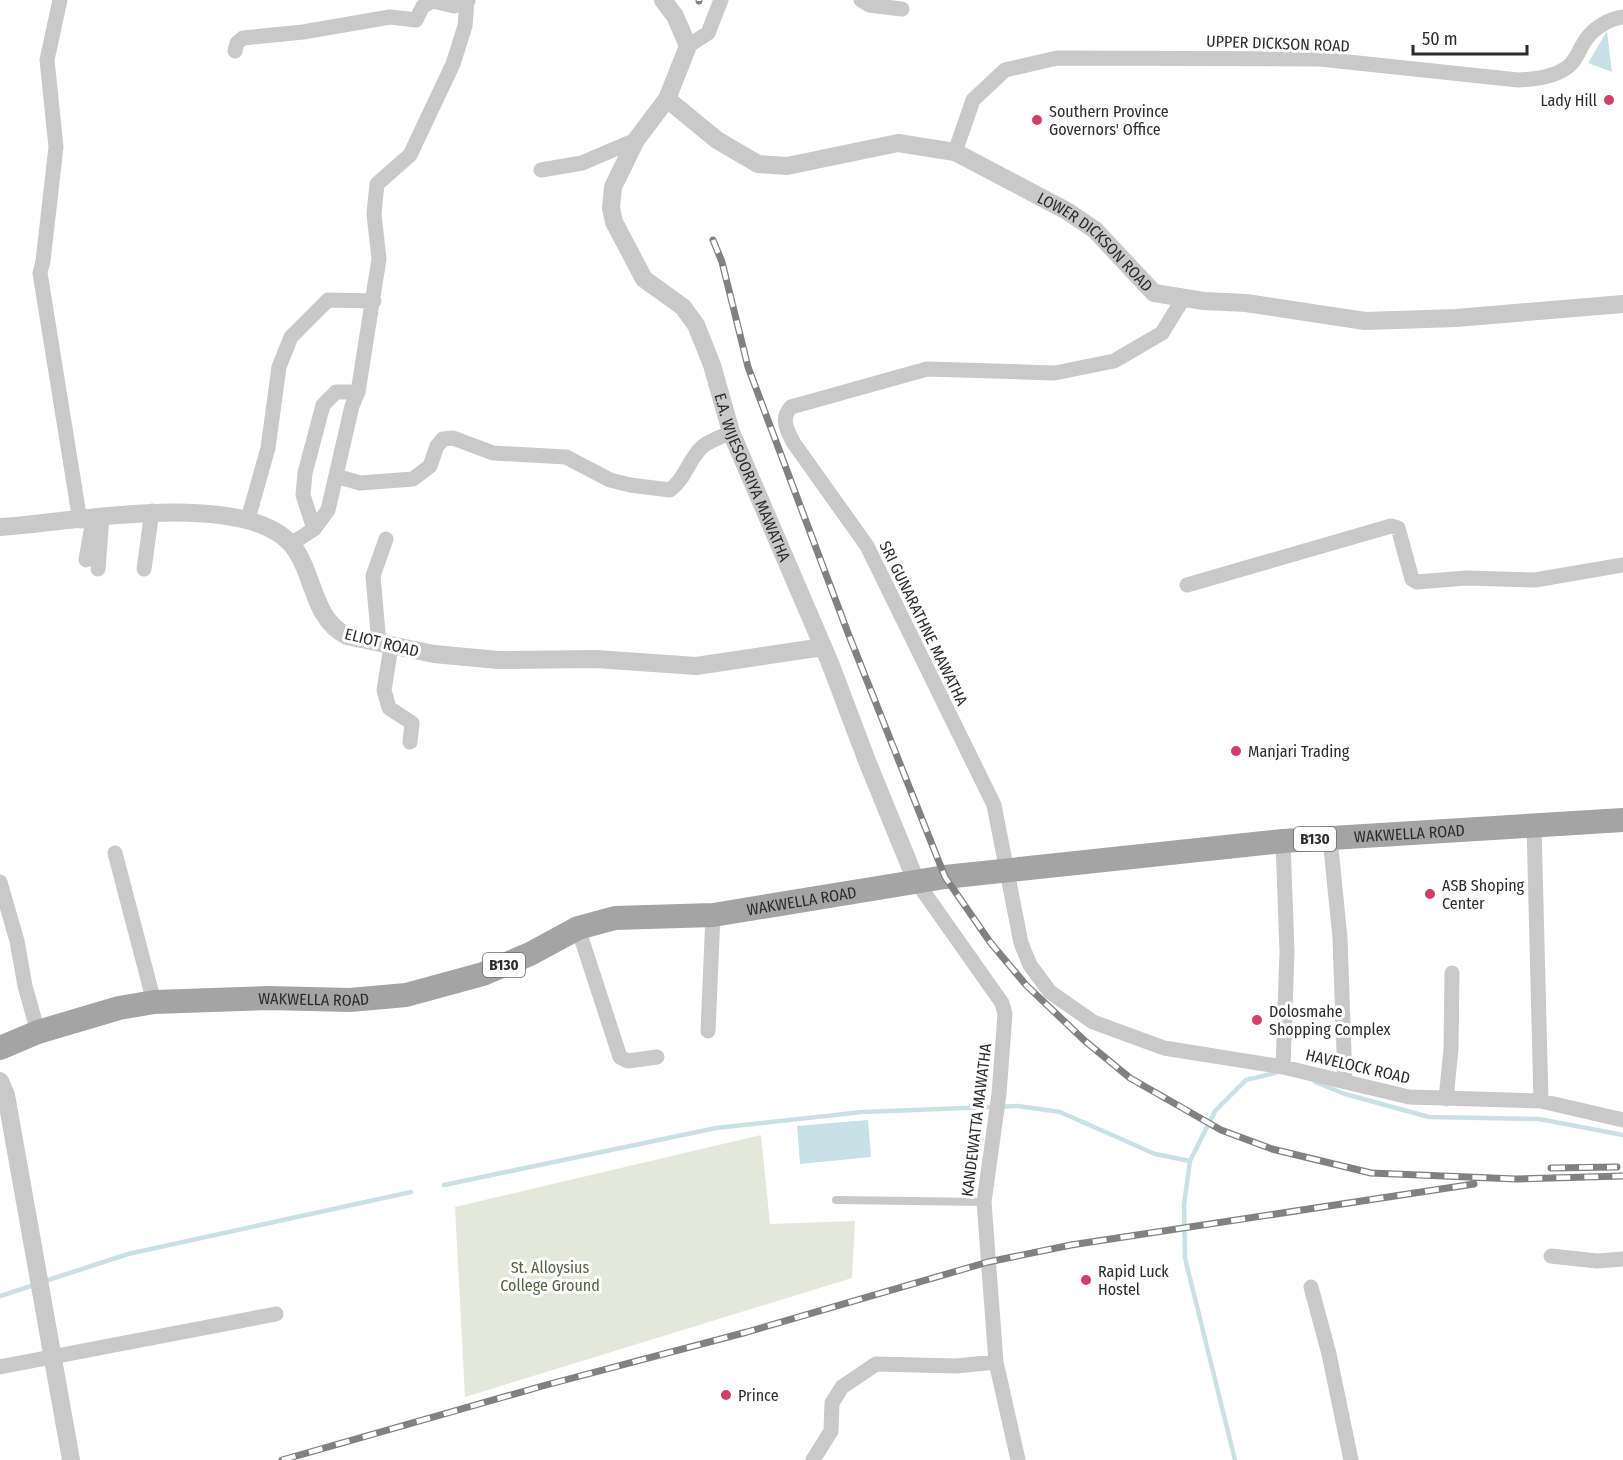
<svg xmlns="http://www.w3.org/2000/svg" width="1623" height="1460" font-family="'Fira Sans Condensed',sans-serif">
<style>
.green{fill:#e4e8da}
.water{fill:#c8e1e6}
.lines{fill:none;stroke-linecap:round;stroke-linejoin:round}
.stream{stroke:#c8e1e6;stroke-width:4.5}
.service{stroke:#c9c9c9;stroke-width:8}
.minor{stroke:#c9c9c9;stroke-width:15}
.tertiary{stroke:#c9c9c9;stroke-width:18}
.primary{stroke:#a4a4a4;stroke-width:24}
.rail-casing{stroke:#818181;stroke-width:7}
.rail{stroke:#fff;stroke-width:4.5;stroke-dasharray:14;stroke-linecap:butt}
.poi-dot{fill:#d23e68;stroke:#fff;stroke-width:2}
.labels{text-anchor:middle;stroke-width:6;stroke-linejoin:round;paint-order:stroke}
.shield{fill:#fff;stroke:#6b6b6b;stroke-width:1.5}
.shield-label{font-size:15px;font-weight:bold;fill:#2c2c2c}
.street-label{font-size:16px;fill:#2c2c2c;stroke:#fff}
.poi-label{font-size:16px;fill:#2c2c2c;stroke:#fff;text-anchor:start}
.park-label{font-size:16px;fill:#56623e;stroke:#fff}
</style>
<rect width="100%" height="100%" fill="#fff"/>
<path class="green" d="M761 1135 770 1224 855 1221 852 1278 465 1397 455 1207Z"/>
<path class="water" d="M1607 31 1612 72 1588 63Z
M868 1120 871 1157 800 1164 797 1126Z"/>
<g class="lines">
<path class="stream" d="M1315 1082 1345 1094 1429 1117 1539 1119 1623 1135
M444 1185 716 1128 862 1112 1018 1106 1060 1112 1155 1154 1190 1161
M42 1282 128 1254 411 1192
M0 1296 34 1285
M1235 1460 1185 1258 1184 1205 1190 1161 1215 1111 1246 1080 1275 1073"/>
<path class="service" d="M836 1200 984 1202"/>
<path class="minor" d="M60 0 47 60 56 147 43 261 40 273 80 521
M861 0 869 5 902 9
M688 46 708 33 721 0
M235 51 237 43 243 38 303 32 390 17 416 20 423 6 433 1 454 6 468 1
M955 152 973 100 1005 70 1057 58 1320 59 1518 80C1534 79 1549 78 1563 70 1576 63 1578 51 1585 41 1592 29 1610 18 1623 17
M541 170 582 163 636 140
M1183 299 1162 333 1114 361 1055 373 927 369 791 407C780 419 787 429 793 442L867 546 994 805 1021 943 1030 965 1050 992 1093 1022 1164 1048 1283 1067 1409 1097 1541 1101 1623 1120
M336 476 360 483 413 479 430 466 437 446 443 439 453 438 493 453 566 457 610 480 630 485 670 490C685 479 688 461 701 448 708 441 722 437 731 432
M248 519 268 448 279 367 291 337 328 300 374 301
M314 529 303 495 305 473 323 405 336 392H358
M291 544 314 529 328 510 352 406 358 392 379 259 374 214 377 184 410 155 453 64 465 26 467 0
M86 560 92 525
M98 569 102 517
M144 569 152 511
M1187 585 1391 526 1398 528 1412 579 1417 582 1466 578 1535 580 1623 565
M379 644 373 576 386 539
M391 647 384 690 389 708 412 723 410 742
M1534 825 1541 1101
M1330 838 1340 938 1345 1081
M115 853 154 1002
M916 881 1002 1003 1005 1014 999 1094 984 1202 996 1362 1018 1460
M0 882 17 941 25 986 38 1032
M578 928 620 1057 628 1061 657 1057
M708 1031 713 915
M1283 1067 1287 952 1283 841
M1446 1099 1451 1049 1452 973
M1551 1256 1597 1261 1623 1259
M1311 1287 1329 1354 1351 1460
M0 1367 276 1314
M813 1460 831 1431 832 1403 842 1387 876 1364 956 1366 996 1362"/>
<g class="tertiary">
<path id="s1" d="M663 0 675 16 688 46 667 99 636 140 613 187 611 208 614 222 644 279 683 307 696 325 712 365 731 432 830 663 867 761 916 881"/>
<path id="s2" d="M667 99 717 140 758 164 787 166 898 143 955 152 1067 211 1095 230 1154 293 1204 301 1246 303 1365 321 1456 318 1623 304"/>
<path d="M0 527C69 523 241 488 291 544 315 572 311 618 347 636L434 654 498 660 596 659 696 666 823 647"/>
<path d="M0 1081 6 1095 71 1460"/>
</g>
<path class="primary" id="s3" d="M0 1048 38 1032 119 1008 154 1002 268 998 350 1000 406 995 483 974 530 954 578 928 615 918 713 915 945 877 1283 841 1623 820"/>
<g class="rail-casing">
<path id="rail" d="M699 1V0
M713 240 722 262 748 367 848 633 945 877 990 942 1026 985 1085 1041 1130 1078 1221 1130 1272 1149 1371 1173 1516 1179 1623 1176
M1551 1168 1617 1167
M282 1460 546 1385 747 1332 988 1262 1071 1245 1474 1184"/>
</g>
<use href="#rail" class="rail"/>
</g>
<g class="poi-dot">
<circle cx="1609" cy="100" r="6"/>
<circle cx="1037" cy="120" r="6"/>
<circle cx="1236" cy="751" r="6"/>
<circle cx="1430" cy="894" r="6"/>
<circle cx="1257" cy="1020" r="6"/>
<circle cx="1086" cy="1280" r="6"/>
<circle cx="726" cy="1395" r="6"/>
</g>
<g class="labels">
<g class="shield">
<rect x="1294" y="827" width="42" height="24" rx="4.5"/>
<rect x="483" y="953" width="42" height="24" rx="4.5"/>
</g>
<g class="shield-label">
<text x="1315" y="844">B130</text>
<text x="504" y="970">B130</text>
</g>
<g class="street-label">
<text transform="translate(1278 43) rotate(2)" y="6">UPPER DICKSON ROAD</text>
<text dy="6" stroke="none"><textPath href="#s2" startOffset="480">LOWER DICKSON ROAD</textPath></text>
<text dy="6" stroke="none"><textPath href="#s1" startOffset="546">E.A. WIJESOORIYA MAWATHA</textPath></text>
<text transform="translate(924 623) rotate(64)" y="6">SRI GUNARATHNE MAWATHA</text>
<text transform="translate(382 642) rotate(14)" y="6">ELIOT ROAD</text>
<text dy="6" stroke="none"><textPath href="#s3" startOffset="1437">WAKWELLA ROAD</textPath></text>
<text dy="6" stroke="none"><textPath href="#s3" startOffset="825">WAKWELLA ROAD</textPath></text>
<text dy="6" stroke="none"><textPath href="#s3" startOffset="321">WAKWELLA ROAD</textPath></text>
<text transform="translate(1358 1066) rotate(13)" y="6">HAVELOCK ROAD</text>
<text transform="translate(976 1120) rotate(-83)" y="6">KANDEWATTA MAWATHA</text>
</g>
<g class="poi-label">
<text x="1597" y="106" text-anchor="end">Lady Hill</text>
<text x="1049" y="117">Southern Province<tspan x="1049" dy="18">Governors' Office</tspan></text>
<text x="1248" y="757">Manjari Trading</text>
<text x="1442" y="891">ASB Shoping<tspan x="1442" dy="18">Center</tspan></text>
<text x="1269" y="1017">Dolosmahe<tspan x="1269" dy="18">Shopping Complex</tspan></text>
<text x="1098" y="1277">Rapid Luck<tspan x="1098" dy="18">Hostel</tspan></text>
<text x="738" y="1401">Prince</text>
</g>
<g class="park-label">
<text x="550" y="1273">St. Alloysius<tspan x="550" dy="18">College Ground</tspan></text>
</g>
</g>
<path d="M1413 45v9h114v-9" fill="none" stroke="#2c2c2c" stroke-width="3"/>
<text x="1422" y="45" font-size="18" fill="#2c2c2c" stroke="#ffffff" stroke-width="4.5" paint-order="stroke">50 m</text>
</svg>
